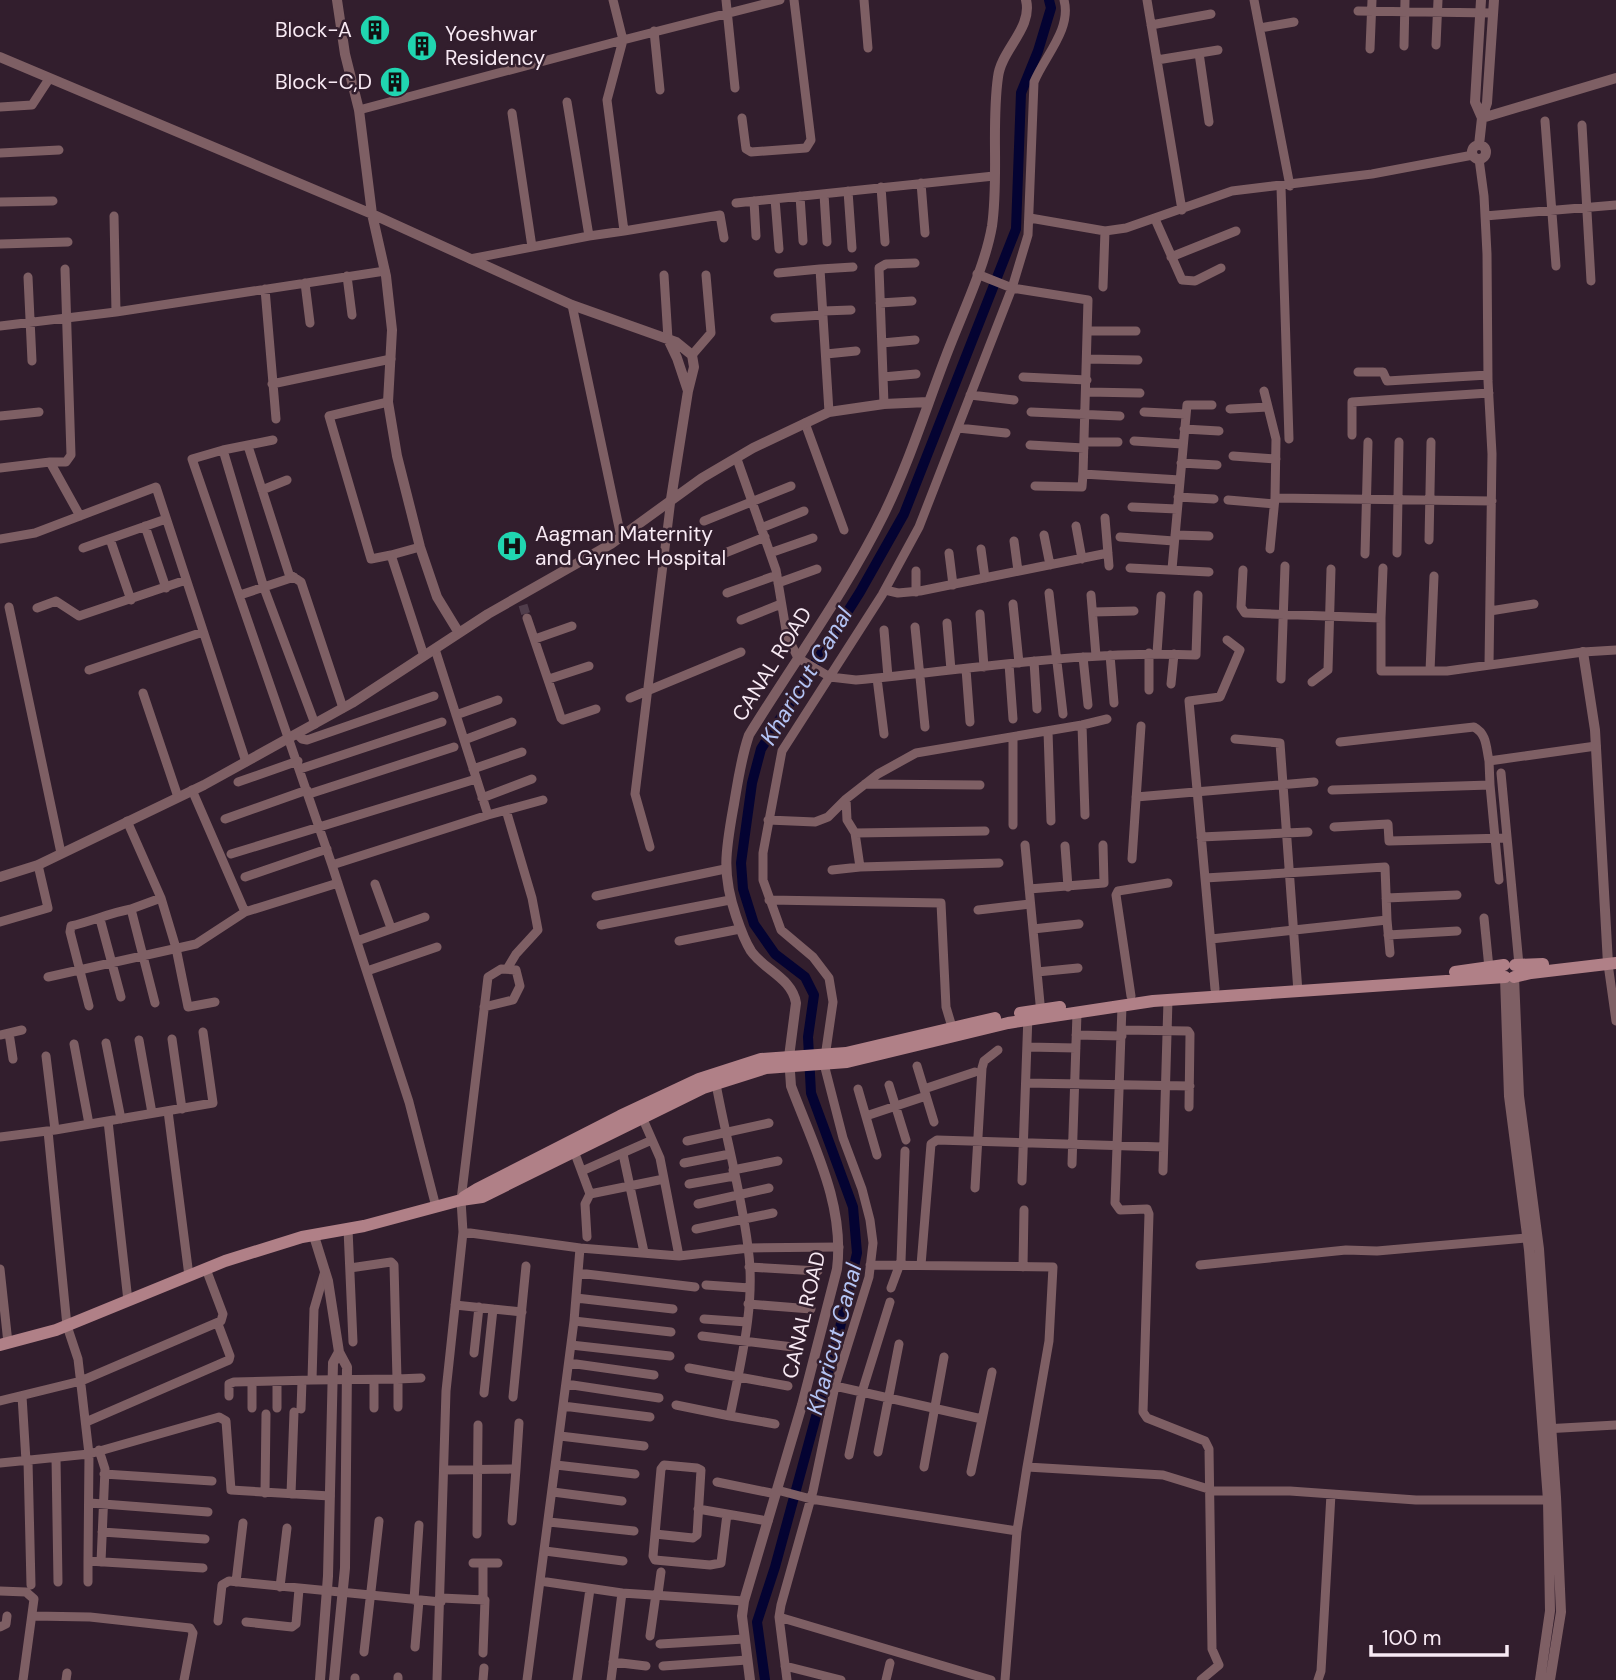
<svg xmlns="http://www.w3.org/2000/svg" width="1616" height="1680" font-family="'DM Sans',sans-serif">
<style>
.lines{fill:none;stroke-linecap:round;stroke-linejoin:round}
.canal{stroke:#040332;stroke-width:10}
.minor-tunnel{stroke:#503d4b;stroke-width:9;stroke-dasharray:9 4.5;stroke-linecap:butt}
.minor{stroke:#7e5f64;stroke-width:9}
.tertiary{stroke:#7e5f64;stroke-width:10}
.secondary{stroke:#b08087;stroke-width:12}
.labels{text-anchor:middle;stroke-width:5;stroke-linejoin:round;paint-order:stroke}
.poi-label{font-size:21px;fill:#f8eaf4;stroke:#321e2d;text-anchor:end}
.street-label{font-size:21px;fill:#f8eaf4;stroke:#321e2d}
.water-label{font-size:23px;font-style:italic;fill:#b4c4f5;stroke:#321e2d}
</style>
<rect width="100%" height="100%" fill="#321e2d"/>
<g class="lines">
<path class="canal" d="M765 1680 757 1622 775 1567 839 1332 857 1253 853 1207 811 1093 808 1037 814 995 805 977 775 954 754 924 743 889 741 863 752 783 761 749 860 592 904 514 1016 229 1021 93 1038 51 1051 8 1049 0"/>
<path class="minor-tunnel" d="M523 605 527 618"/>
<path class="minor" d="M613 0 623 40 780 0
M726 0 735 88
M864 0 868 48
M1147 0 1182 210
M1254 0 1290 186
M1358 11 1492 13
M1151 25 1211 14
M1260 28 1294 22
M654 31 660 90
M1436 45 1438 0
M1404 46 1405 0
M1370 49 1372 0
M1199 53 1209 122
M1157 60 1218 50
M567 102 589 236
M0 107 32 105 49 79
M359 110 623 40 607 100 624 231 589 236 470 259
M512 113 532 247
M742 118 746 149 751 152 806 148 811 140 794 0
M1545 121 1556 266
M1582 125 1591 281
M0 153 59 150
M1479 159 1484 196 1487 254 1488 381 1492 454 1489 665
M921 183 925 233
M881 187 885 242
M1281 187 1289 439
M848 191 852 248
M824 194 827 242
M800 196 803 241
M775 199 779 249
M754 201 756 236
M0 202 53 201
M736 203 994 176
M114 216 116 312
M1485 216 1616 205
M1030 218 1105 231 1126 228 1232 191 1372 174 1473 155
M1155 219 1182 280 1195 281 1221 268
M624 231 720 215 724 238
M0 244 68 242
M1171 257 1236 231
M65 269 71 455 66 462H50L80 516
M820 269 853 267
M778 273 820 269 829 412
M977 274 1012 288 1088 300 1083 474 1180 480
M664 275 668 339
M347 276 352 315
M28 277 32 361
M305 283 310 323
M1103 287 1105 231
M265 289 276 419
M880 303 912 301
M572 305 621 537
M823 311 851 310
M775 318 823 315
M0 326 116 312 385 271
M1088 331H1136
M882 343 915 340
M826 354 856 351
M692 355 711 333 706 275
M1087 359 1138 360
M1358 372H1383L1387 381 1488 375
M883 377 916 374
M1023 377 1087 380
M272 384 391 359
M1264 391 1276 439 1275 498 1270 549
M1087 392 1140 393
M970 395 1014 400
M388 402 329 416 371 559 391 555
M884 404 879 268 886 264 915 263
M1230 409 1268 407
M1031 412 1120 416
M1144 412 1185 414
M0 416 39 412
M805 423 844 530
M958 428 1006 433
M1184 429 1219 431
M1352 435V402L1489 393
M1134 441 1183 444
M1084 442H1118
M1030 445 1084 448
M248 446 289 574 301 582 343 708
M223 450 273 440
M1233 456 1276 459
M737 459 776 570 787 636 798 658 830 677 856 680C969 670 1082 650 1196 655L1198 595
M1181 463 1217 465
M0 468 50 462
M1035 486 1082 487 1083 474
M262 490 287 480
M1178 497 1214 499
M1275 498 1492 501
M1228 500 1274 504
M1132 507 1177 509
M1105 518 1109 566
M704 521 791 486
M145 526 166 588
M1076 526 1082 559
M761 528 804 511
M1044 535 1050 565
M1175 535 1209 536
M1120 537 1174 541
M0 539 35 533 156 487 246 762
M110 539 131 600
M1429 540 1431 442
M1014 541 1018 571
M420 547 391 555 424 656
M83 548 166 519
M981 549 985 578
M725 553 765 537
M770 553 813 538
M949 553 953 585
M1397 553 1399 442
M1365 554 1368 442
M1130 568 1209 572
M1172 569 1187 405H1212
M1243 570 1241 607 1245 613 1381 618V671H1447L1583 652 1616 650
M916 571V592
M778 583 817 569
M885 590 898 593 920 591 1108 553
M727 593 777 575
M1049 593 1063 714
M240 595 294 577
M1091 595 1096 656
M1013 604 1019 663
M9 607 61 853
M37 608 56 601 79 616 186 580
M1490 611 1534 604
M1093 612 1134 611
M980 614 984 667
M527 618 561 718 563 720 596 709
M1381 618 1383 568
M741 620 781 604
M947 623 951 670
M915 627 925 727
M884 630 888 677
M535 639 572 626
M435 649 488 815
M1149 653V690
M1157 653 1161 596
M1110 655 1114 703
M1083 657 1088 705
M1034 661 1037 709
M1009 664 1013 719
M966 669 970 722
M89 670 203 632
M1430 671 1434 576
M877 678 884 734
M549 679 589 666
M1281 679 1285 566
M1312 682 1328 670 1331 569
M1171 684 1174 654
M143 693 178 797
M630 698 741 652
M456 715 498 700
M315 724 264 588 223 450 192 459 332 865 409 1102 436 1207
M1082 725 1085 815
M1048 731 1051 821
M297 734 302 739 307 740 434 696
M1013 737V825
M1235 739 1280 743 1298 992
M464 740 512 722
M1340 742 1474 727C1487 734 1486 747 1489 761
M300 769 442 722
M473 769 522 752
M1501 773 1519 965
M238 782 298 761
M865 784 980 785
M1490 785 1499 880
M192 790 245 912
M1332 790 1490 785 1489 761 1596 746
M309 794 454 747
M1136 797 1314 782
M482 798 532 779
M846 799 847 820 855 833
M506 810 532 898 538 930 516 954 507 969
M225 819 307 790
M768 820 815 822 828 817 846 799 878 774 916 753 1082 725 1107 719
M127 821 161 898 176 948 188 1007 215 1002
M1334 827 1388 824 1389 841 1506 838
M985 831 855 833 860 867 999 863
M1201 837 1308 832
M1025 845 1041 1014
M1065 846 1068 887
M650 847 635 794 671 499
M231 854 476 779
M1132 859 1141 726
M332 865 488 815 543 800
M832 870 860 867
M245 877 327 849
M1205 878 1385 867 1387 920
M375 884 391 928
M1029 889 1104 883 1103 845
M596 896 725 869
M1386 898 1457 895
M769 900 941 903 946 1007 952 1027
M131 909 161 898
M978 910 1030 904
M1484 918 1489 968
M100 919 121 997
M0 922 48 908 38 865
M601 925 730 900
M1033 929 1079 924
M1388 935 1457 931
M1211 939 1387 920 1390 953
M357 941 425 917
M679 941 740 929
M1608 964 1616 1021
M367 971 437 947
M1037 972 1078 968
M48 977 196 944 245 912 338 883
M1215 989 1189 701 1220 697 1240 650 1227 640
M1131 996 1116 895 1118 891 1168 883
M89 1006 70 932 71 926C92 921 110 913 131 909L155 1003
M1122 1006 1115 1203 1120 1210 1147 1209 1149 1214 1143 1412 1147 1418 1205 1441 1209 1449 1212 1649 1219 1665 1201 1680
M1122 1030 1188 1031 1190 1034 1189 1107
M9 1033 13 1059
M0 1035 22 1030
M1076 1035 1122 1036
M172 1039 182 1109
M139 1040 152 1113
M106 1043 121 1119
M74 1044 89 1124
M1027 1047 1076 1048
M46 1056 55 1130
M917 1066 934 1122
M1026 1083 1190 1086
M716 1084C726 1138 741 1192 748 1247 756 1303 741 1361 730 1416L775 1424
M889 1085 906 1140
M858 1089 877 1155
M924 1089 975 1072
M168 1111 189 1276
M866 1116 926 1096
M642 1117 660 1158 679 1256
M108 1121 128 1301
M48 1131 67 1326 78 1359 89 1454 88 1561 203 1568
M0 1137 55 1130 213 1103 203 1032
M687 1141 769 1123
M574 1151 590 1194 585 1204 587 1237
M623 1154 644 1252
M684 1163 730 1154
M1072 1164 1077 1013
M733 1170 778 1161
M582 1171 652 1140
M1163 1171 1168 1000
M1022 1181 1028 1015
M689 1184 734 1176
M975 1188 982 1068 984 1061 998 1050
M590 1194 664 1179
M698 1204 769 1188
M348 1229 353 1342
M696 1229 773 1213
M463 1232 580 1248 574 1321 527 1680
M580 1248 679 1256 749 1248 839 1247
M870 1265 1053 1267 1049 1341 1027 1467
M921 1265 931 1144 937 1140 1163 1147
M1200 1265 1346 1250 1377 1251 1527 1238
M749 1267 818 1271
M1023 1267 1024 1210
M0 1269 8 1343
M325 1271 314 1309 312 1380 397 1379 394 1265 391 1262 350 1268
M578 1273 695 1287
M706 1285 750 1288
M891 1288 901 1261 905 1151
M576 1298 673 1309
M748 1304 811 1309
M455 1305 522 1312
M704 1319 747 1322
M574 1321 671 1332
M702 1336 793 1347
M571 1345 670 1356
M474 1353 479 1307
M569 1363 654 1375
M689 1368 788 1386
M397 1379 421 1378
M252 1382V1408
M566 1384 659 1398
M835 1386 982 1419
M484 1393 493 1309
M22 1396 26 1461
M229 1396V1384L234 1382 312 1380
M513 1397 526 1266
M0 1401 81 1381 221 1321 223 1314 206 1269
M676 1405 730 1416
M563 1406 650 1417
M398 1407V1379
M277 1408V1381
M374 1408V1380
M301 1409 302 1381
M86 1422 229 1360 230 1356 218 1324
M1544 1429 1616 1425
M560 1436 644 1446
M99 1450 105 1469 101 1562
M878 1452 899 1344
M849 1455 862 1392 890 1302
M56 1458 58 1582
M28 1461 31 1585
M0 1463 89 1454 219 1417 226 1421 231 1490 330 1496
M556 1465 635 1474
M924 1467 944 1357
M516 1469 519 1423
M444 1470 516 1469 512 1521
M971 1472 992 1372
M104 1474 212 1481
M717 1482 776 1494
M777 1490 811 1499 1017 1531
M553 1492 622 1501
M265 1493 266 1414
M291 1494 294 1412
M90 1503 208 1512
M698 1509 768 1521
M549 1522 634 1531
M102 1532 205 1539
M477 1534 478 1425
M655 1534 693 1538 697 1535 701 1470 697 1468 664 1465 661 1469 653 1556 655 1560 710 1565 721 1563 727 1514
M545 1551 623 1561
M473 1563H498
M540 1581 622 1593 611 1680
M88 1582V1561
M236 1582 243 1523
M280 1587 287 1528
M0 1591 26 1592 34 1599 23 1680
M622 1593 744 1601
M658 1594 661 1572
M441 1598 485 1600 483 1653
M414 1600 419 1525
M483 1600V1563
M33 1616 90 1617 190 1628 193 1633 184 1680
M779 1617 991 1680
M218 1621 222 1585 229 1581 441 1602
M246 1622 292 1627 296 1624 299 1589
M0 1627 6 1624 7 1616
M650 1636 656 1594
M660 1644 744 1639
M415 1647 419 1600
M364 1652 379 1521
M613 1662 646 1666
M663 1666 747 1660
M785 1666 841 1680
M66 1680 67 1673
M355 1680V1678
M398 1680V1677
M437 1680 446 1391 463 1232 461 1200 488 977 501 969 516 970 520 986 513 1000 484 1007
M483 1680 484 1668
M577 1680 590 1589
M787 1680 779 1617 781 1605 813 1491 835 1386 869 1277 873 1243 870 1220 862 1189 843 1138 824 1064 833 1002 829 978 813 957 781 930 763 880V853L782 751 882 595 919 527 1012 288 1028 235 1034 82C1044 57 1072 29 1064 0
M886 1680 890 1663
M1005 1680 1017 1531 1027 1467 1163 1475 1215 1491H1290L1416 1500H1548
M1318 1680 1321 1671 1331 1494"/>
<path class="tertiary" d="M337 0 345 54 359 110 372 214 386 276 392 330 388 402 397 456 420 547 437 597 459 633
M1481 0 1475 102 1482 118
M0 57 372 214 572 305 676 342 692 355 694 367 688 391 671 499
M1482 118 1616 78
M1479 145 1482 118 1487 103 1494 0
M1472 152a7 7 0 1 1 14 0a7 7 0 1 1-14 0Z
M668 339 677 358 688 391
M1583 652 1595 730 1608 964
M0 877 38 865 204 785 352 703 488 614 611 544 702 478 753 448 829 412 884 404 928 402
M1505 977 1509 1096 1529 1250 1548 1500 1550 1611 1540 1680
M1514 977 1519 1096 1539 1249 1556 1497 1561 1612 1550 1680
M314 1236 328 1281 339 1352 347 1367 345 1568 334 1680
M320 1680 328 1576 333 1363 339 1352
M750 1680 742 1616 744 1601 802 1405 837 1269C845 1204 813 1145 791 1086L789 1057 796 1003C792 978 764 970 751 951 744 940 740 928 736 916 721 872 726 849 734 804 738 781 741 758 749 735 794 662 846 591 884 514 909 463 926 408 946 356 961 316 985 267 992 226 999 177 991 126 998 77 1001 50 1033 28 1026 0"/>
<path class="secondary" d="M1515 965 1543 964
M1455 972 1504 965
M1514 977 1531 973 1616 963
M1020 1013 1060 1007
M464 1197 477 1189 620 1116 699 1079 761 1059 846 1053 995 1018
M0 1345 56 1330 225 1261 302 1237 364 1226 461 1200 482 1197 703 1088 766 1068 847 1062 1008 1023 1153 1001 1505 977"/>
</g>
<defs>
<g id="building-disc" transform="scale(1.575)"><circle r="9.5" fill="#20d5b0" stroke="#321e2d"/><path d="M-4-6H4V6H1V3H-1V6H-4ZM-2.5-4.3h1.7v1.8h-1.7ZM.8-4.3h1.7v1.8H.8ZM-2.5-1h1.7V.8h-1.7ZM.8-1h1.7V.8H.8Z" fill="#111"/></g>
<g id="hospital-disc" transform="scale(1.575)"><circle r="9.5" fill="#20d5b0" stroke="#321e2d"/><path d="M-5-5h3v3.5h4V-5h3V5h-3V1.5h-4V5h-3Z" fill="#111"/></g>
</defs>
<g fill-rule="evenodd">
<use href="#building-disc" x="375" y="30"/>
<use href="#building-disc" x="422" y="46"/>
<use href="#building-disc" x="395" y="82"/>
<use href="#hospital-disc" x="512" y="546"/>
</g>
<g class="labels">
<g class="poi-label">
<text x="352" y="37">Block-A</text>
<text x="445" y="41" text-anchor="start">Yoeshwar<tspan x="445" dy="24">Residency</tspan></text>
<text x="372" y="89">Block-C,D</text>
<text x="535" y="541" text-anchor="start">Aagman Maternity<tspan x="535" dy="24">and Gynec Hospital</tspan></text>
</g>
<g class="street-label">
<text transform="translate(772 664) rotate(-58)" y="7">CANAL ROAD</text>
<text transform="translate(804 1315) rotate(-77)" y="7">CANAL ROAD</text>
</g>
<g class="water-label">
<text transform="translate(806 676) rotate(-59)" y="8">Kharicut Canal</text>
<text transform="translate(834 1339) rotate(-75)" y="8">Kharicut Canal</text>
</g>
</g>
<path d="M1371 1645v10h136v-10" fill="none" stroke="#f8eaf4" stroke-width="3.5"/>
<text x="1382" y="1645" font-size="21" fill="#f8eaf4" stroke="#321e2d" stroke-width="5" paint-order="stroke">100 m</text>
</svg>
